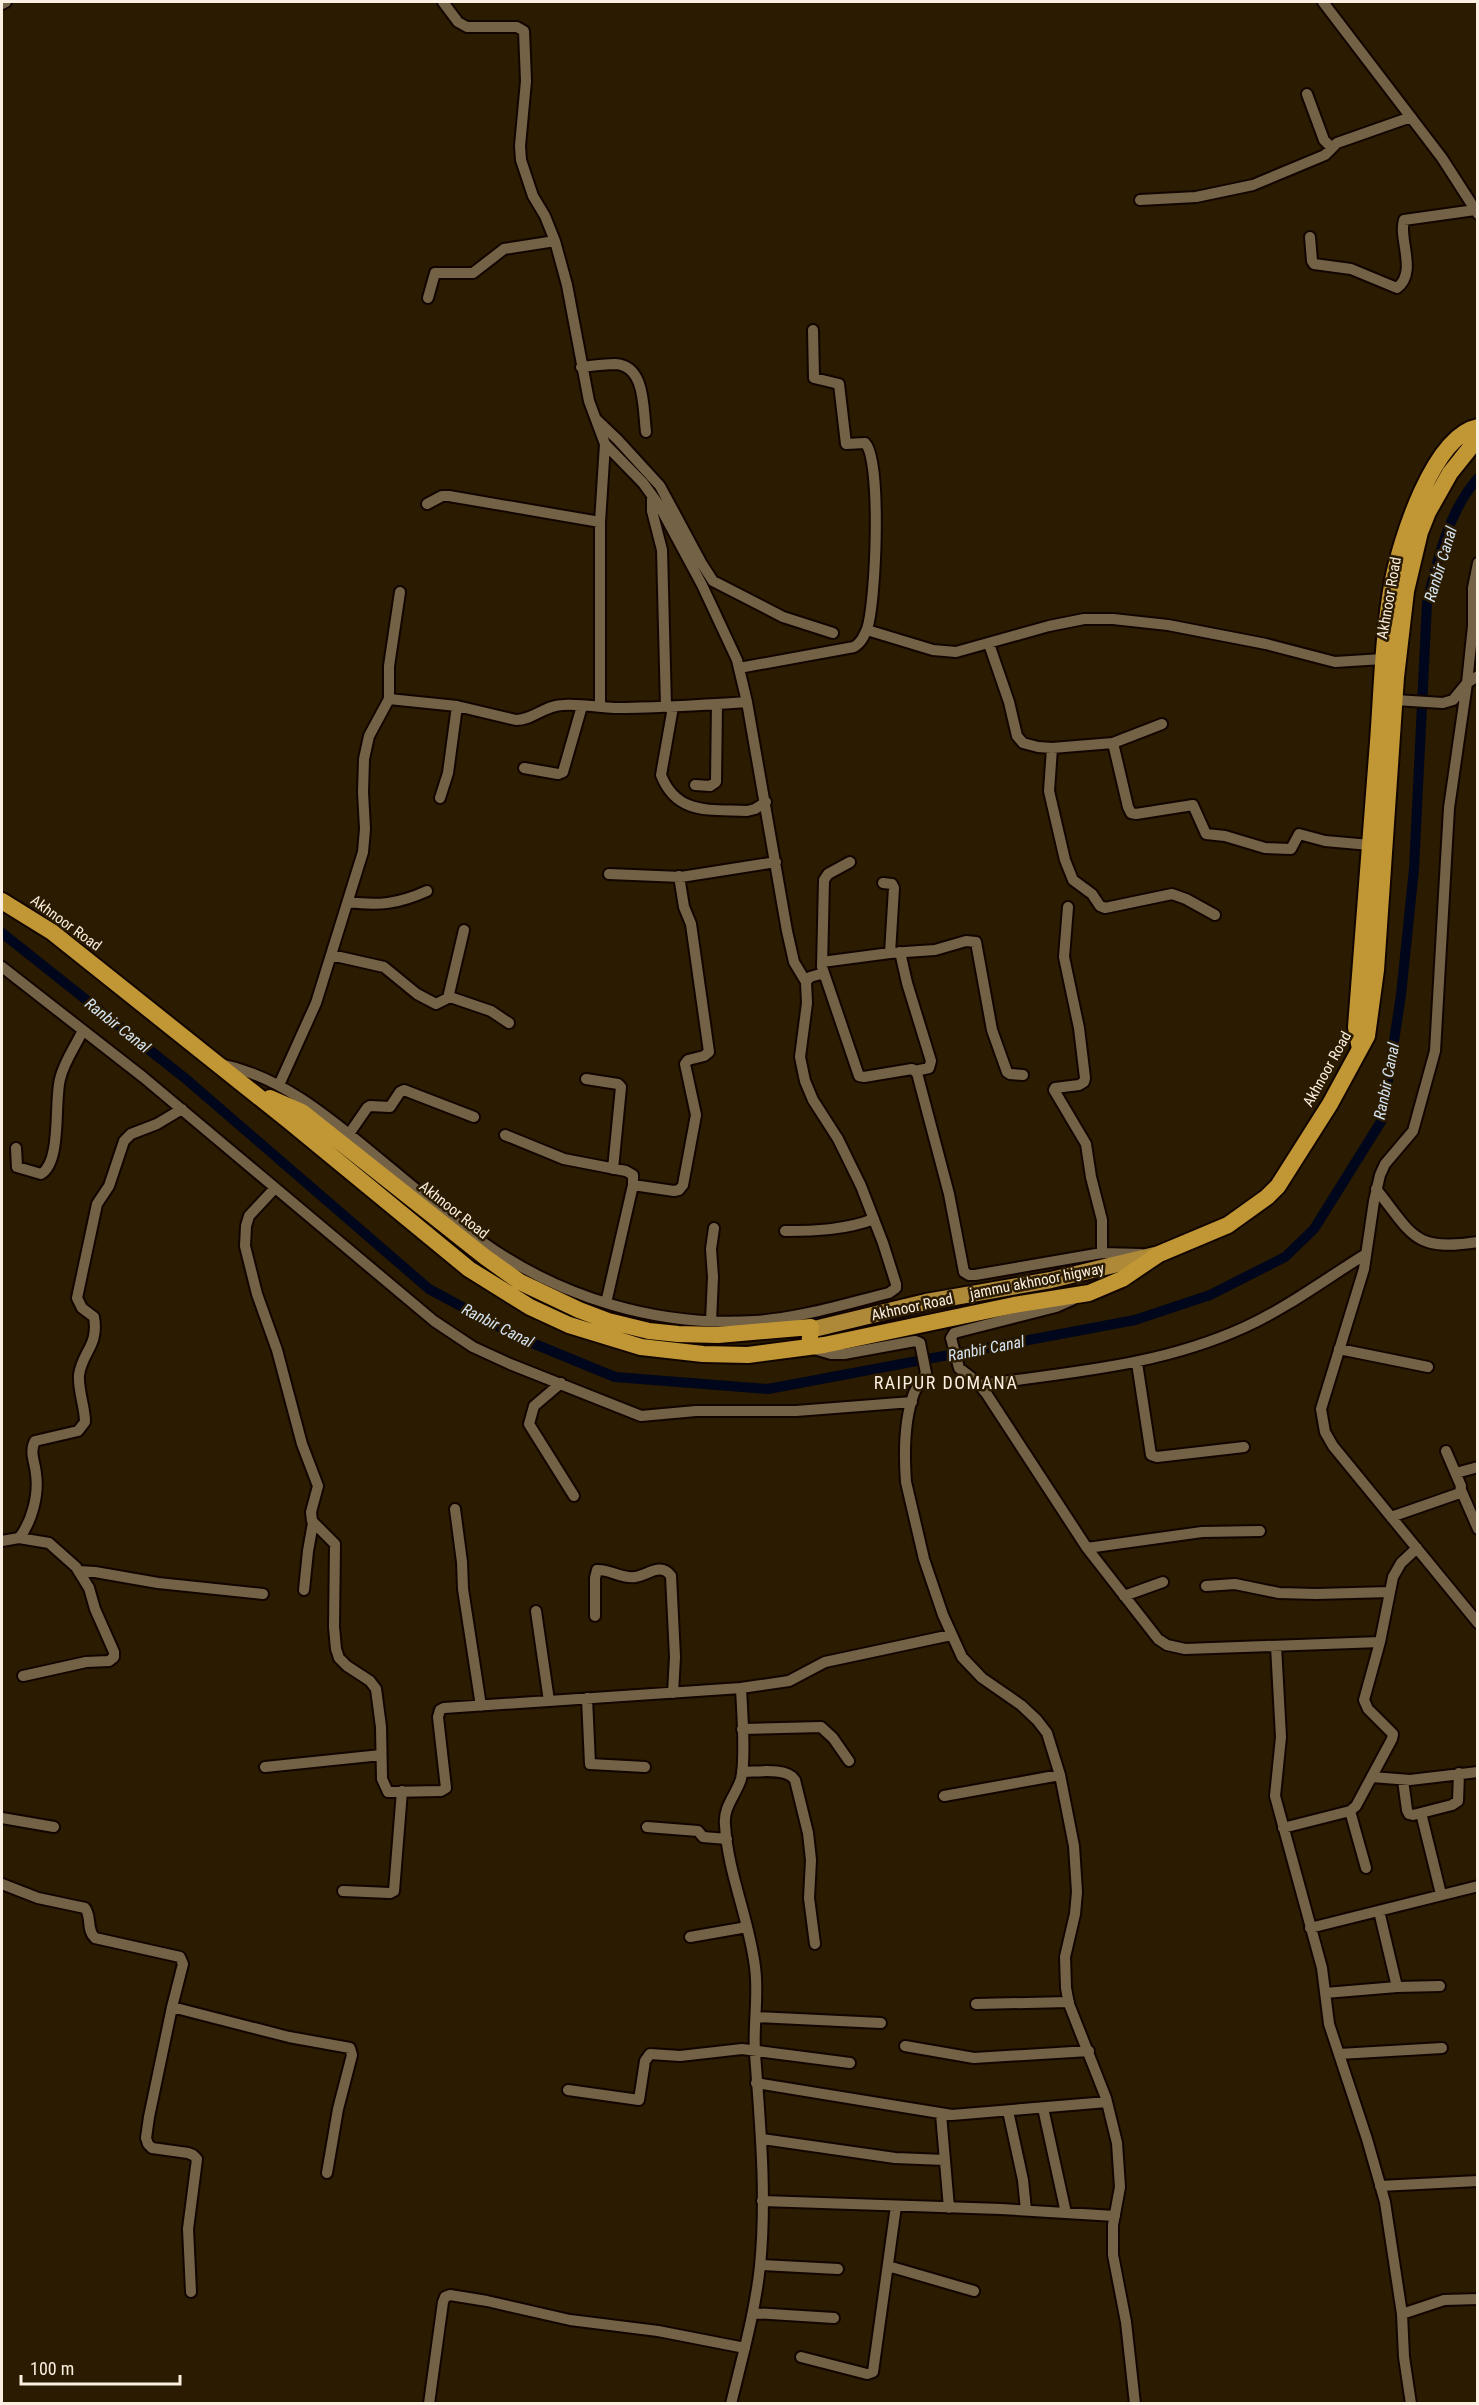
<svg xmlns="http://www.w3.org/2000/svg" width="1479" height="2405" font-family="'Roboto Condensed',sans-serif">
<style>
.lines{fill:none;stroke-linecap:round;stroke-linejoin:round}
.canal{stroke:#00061b;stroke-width:10}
.minor-casing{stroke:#120500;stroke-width:14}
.primary-casing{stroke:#120500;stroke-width:20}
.trunk-casing{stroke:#120500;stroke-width:20}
.minor{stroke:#746246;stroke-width:10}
.primary{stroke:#ae8938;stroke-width:16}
.trunk{stroke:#c19634;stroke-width:16}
.labels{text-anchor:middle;stroke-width:5;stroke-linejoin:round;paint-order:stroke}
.street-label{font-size:15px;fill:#faefe0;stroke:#2a1b01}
.water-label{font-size:16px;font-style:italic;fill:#d5e4f2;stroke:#2a1b01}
.quarter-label{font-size:18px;letter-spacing:1.5px;fill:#faefe0;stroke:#2a1b01}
</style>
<rect width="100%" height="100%" fill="#2a1b01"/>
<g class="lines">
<path class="canal" d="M2 933 186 1079 429 1289 520 1338 615 1377 768 1389 1135 1320 1210 1295 1285 1257 1314 1229 1382 1120 1401 995 1414 869 1427 603C1437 561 1448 512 1478 478"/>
<g class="minor-casing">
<path id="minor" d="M443 2 458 22 467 27H517L524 31 526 81 520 146 521 160 533 196 545 216 555 241 567 285 589 401 605 444 643 483 659 505 702 585 737 660 747 702 787 931 794 962 806 982
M1323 2 1442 158 1478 214
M2 4 6 2
M1307 94 1324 140 1331 147
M1140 200 1196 197 1253 185 1325 155 1337 143 1411 117
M1310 237 1312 261 1314 264 1351 269 1397 288C1418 272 1398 239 1404 220L1475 210
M428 298 435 273H473L504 249 555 241
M581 367C592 366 604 364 615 364 646 365 643 410 646 432
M596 419 618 440 660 486 702 564 713 581 783 617 833 633
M652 496V511L662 550 666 707
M427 504 442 496H449L600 522
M1478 563 1473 588V626L1467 683 1449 808 1435 1051 1413 1131 1385 1164 1380 1175 1374 1201 1364 1269 1321 1409 1325 1432 1333 1446 1478 1623
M867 630 933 650 956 652 1049 626 1084 619H1113L1168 625 1266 644 1335 662 1383 659
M989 644 1009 702 1017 736 1023 743 1038 747 1052 748 1113 743 1162 724
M739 668 854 647C861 643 864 636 867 629 876 603 882 459 865 443L846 444 839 384 814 378 813 330
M389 699 457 706 516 720C533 720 545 705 563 705 580 704 597 707 614 708 658 708 703 705 747 702
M1395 700 1443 703 1453 700 1467 683 1478 676
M600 707V522L605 444
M673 707 661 775C677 816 711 809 747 811L755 809 766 802
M1113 743 1128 807 1131 813 1136 814 1193 805 1206 834 1225 836 1265 848 1291 849 1299 834 1325 841 1370 845
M1052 748 1049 791 1065 860 1073 880 1092 894 1100 906 1105 908 1172 894 1186 899 1215 915
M524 768 558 774 563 772 582 706
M695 785 710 786 716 782 717 704
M440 798 448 773 457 706
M850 862 828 874 824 880 822 967 859 1076 864 1077 912 1069 917 1073 949 1194 964 1272 969 1275H975L1102 1253 1141 1254
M609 874 681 877 776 862
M883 883 892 884 894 888 890 953
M348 902C379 906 398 904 427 891
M1068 907 1064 957 1079 1028 1085 1078 1084 1082 1079 1085 1055 1088 1054 1090 1086 1144 1091 1177 1102 1220V1253
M900 952 907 983 931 1061 929 1068 915 1071
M331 955 384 967 417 994 436 1004 448 998H453L491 1011 509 1023
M822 962 890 953 935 950 966 941 976 942 992 1030 1007 1072 1010 1074 1023 1075
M2 967 143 1077 434 1321 473 1347 510 1364 641 1416 696 1411H796L912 1402
M448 998 464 930
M220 1064C284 1077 333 1121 382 1161 415 1188 447 1216 481 1241 560 1298 658 1327 755 1321 800 1318 845 1304 889 1293L896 1288V1284L883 1243 861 1186 838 1139 813 1100 805 1081 800 1057 807 1003 806 982 810 977 824 973
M586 1079 618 1084 621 1087 613 1169
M279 1085 316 1003 363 852 365 829 363 792 364 759 369 736 389 699V666L400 592
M349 1134 367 1108 370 1106 390 1107 400 1092 404 1090 474 1117
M505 1135 564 1159 626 1171 633 1175V1185L606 1303
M16 1148 17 1167 41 1174C62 1162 54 1102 60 1079 64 1062 75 1047 82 1032
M633 1185 674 1191 679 1190 683 1185 696 1115 685 1064 688 1060 704 1056 709 1052 691 924 684 907 679 876
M275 1188 249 1216 246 1226 245 1246 257 1294 277 1350 302 1444 318 1486 311 1512 312 1521 335 1544 334 1627 336 1649 339 1658 347 1666 370 1681 376 1689 381 1727 382 1779 388 1792 441 1791 446 1788 438 1717 440 1710 444 1708 741 1688
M1376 1189C1413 1235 1413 1252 1478 1242
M785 1231C815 1231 845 1230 874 1219
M1072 1300 1056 1307 954 1333 951 1338 959 1368 976 1381 986 1393 1087 1548 1158 1639 1167 1645 1185 1649 1380 1642
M711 1321 713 1277 711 1249 714 1228
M814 1349 831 1354H844L915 1341 920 1343 926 1373C923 1380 917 1386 914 1393 904 1420 904 1455 906 1482L924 1559 943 1615 962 1657 982 1678 1021 1705 1037 1720 1047 1733 1060 1775 1074 1846 1077 1892 1075 1914 1065 1957 1066 1988 1069 2004 1106 2098 1117 2143 1120 2187 1113 2225V2255L1126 2322 1135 2404
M1339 1349 1428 1367
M1137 1363 1151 1455 1157 1457 1244 1447
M561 1383 534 1406 529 1424 574 1496
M980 1385C1071 1372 1160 1366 1245 1327 1287 1308 1327 1278 1366 1254
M1456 1473 1478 1467
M1461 1490 1478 1529
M455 1509 462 1562 463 1589 481 1706
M1391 1517 1460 1493 1461 1486 1446 1451
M19 1538 49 1543 76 1567 89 1588 95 1609 114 1652V1657L109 1661 86 1662 23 1676
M2 1541 19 1538C32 1522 39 1494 36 1474 35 1462 29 1452 35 1441L78 1431 85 1422C85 1406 78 1392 79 1375 82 1352 99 1346 94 1317L82 1308 77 1298 97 1204 109 1186 124 1141 131 1134 157 1124 182 1109
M1087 1548 1202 1532 1260 1531
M79 1571 95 1572 158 1583 263 1594
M1206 1586 1235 1584 1279 1593 1316 1594 1390 1592
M304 1590 308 1551 313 1523
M1124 1596 1163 1582
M536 1611 549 1701
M595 1616V1578L597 1570C610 1569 621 1579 635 1577 648 1575 661 1562 671 1576L675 1657 673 1693
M1276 1646 1281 1737 1275 1796 1322 1968 1329 2024 1367 2139 1385 2202 1402 2314 1404 2357 1411 2404
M587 1698 590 1764 645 1767
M742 1729 821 1727 833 1738 849 1761
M265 1767 381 1755
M742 1772C756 1772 787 1767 795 1780L808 1833 811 1860 809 1898 815 1944
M1372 1777 1410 1780 1478 1772
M1403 1780 1407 1810 1409 1814 1413 1815 1452 1805 1458 1801 1459 1773
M944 1796 1060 1775
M1350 1811 1366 1868
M1421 1813 1441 1894
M2 1818 54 1827
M647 1827 698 1831 703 1837 727 1839
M1283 1828 1350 1811 1356 1806 1392 1739 1393 1734 1368 1709 1364 1700 1380 1642 1393 1577 1401 1563 1417 1548
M2 1884 38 1898 85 1908C92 1917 86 1930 95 1938L180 1957 183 1964 172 2007 289 2037 350 2048 352 2055 338 2109 327 2173
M343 1891 390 1893 394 1891 402 1791
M1379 1911 1397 1987
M1310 1928 1478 1886
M690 1937 747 1927
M1325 1993 1397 1987 1440 1986
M976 2004 1069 2002
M172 2007 149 2117 146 2138 148 2144 152 2148 188 2153 193 2155 197 2159 188 2229 191 2292
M756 2017 881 2023
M905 2046 974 2058 1089 2051
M1339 2054 1442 2048
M756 2083 952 2115 1107 2102
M568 2090 639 2100 645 2061 650 2054 680 2056 742 2049 850 2063
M1043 2108 1066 2213
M1008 2111 1023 2180 1026 2210
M941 2114 949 2208
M762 2139 895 2158 945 2160
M1380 2186 1478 2181
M762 2201 1001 2209 1115 2216
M760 2265 838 2269
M888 2266 974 2291
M753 2313 834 2318
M1402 2314 1444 2300 1478 2299
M801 2357 867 2374 873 2372 896 2206
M429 2404 443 2302 445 2297 450 2295 487 2301 570 2320 658 2331 745 2348
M731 2404C742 2358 755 2313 760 2266 767 2195 760 2124 755 2053 753 2024 759 1996 755 1967 749 1918 728 1874 725 1825 723 1807 736 1795 741 1779 746 1758 742 1711 741 1688L789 1681 825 1662 951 1635"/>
</g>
<g class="primary-casing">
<path id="primary" d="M810 1330 926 1302 1051 1280 1155 1255"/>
</g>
<g class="trunk-casing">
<path id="trunk" d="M2 901 52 932 289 1121 469 1269 530 1307 569 1325 641 1347 703 1354 748 1355 824 1345 1014 1305 1089 1293 1122 1279 1159 1254 1228 1225 1267 1197 1278 1186 1330 1104 1367 1036 1376 970 1396 677 1406 591 1420 532 1428 512 1450 473 1478 438
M1360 1049 1356 1027C1364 932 1371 837 1378 742 1382 688 1383 633 1393 580 1401 540 1433 436 1478 427
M270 1098 302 1112 485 1257 520 1282 579 1310 608 1321 649 1331 678 1334 718 1335 811 1327 809 1347"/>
</g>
<use href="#minor" class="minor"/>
<use href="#primary" class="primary"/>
<use href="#trunk" class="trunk"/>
</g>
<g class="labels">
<g class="street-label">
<text transform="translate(1389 598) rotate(-80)" y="5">Akhnoor Road</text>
<text transform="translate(66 923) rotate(36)" y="5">Akhnoor Road</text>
<text transform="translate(1327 1069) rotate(-61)" y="5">Akhnoor Road</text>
<text transform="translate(454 1210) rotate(38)" y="5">Akhnoor Road</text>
<text transform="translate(1037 1281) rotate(-11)" y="5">jammu akhnoor higway</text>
<text transform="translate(912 1307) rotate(-12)" y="5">Akhnoor Road</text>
</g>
<g class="water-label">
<text transform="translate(1440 564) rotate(-73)" y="6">Ranbir Canal</text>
<text transform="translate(118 1025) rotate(38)" y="6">Ranbir Canal</text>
<text transform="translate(1386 1081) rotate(-79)" y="6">Ranbir Canal</text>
<text transform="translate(498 1325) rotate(27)" y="6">Ranbir Canal</text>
<text transform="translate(986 1348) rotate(-11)" y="6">Ranbir Canal</text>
</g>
<g class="quarter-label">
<text x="946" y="1389">RAIPUR DOMANA</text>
</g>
</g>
<rect width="1479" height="2405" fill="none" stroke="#faefe0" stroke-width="6"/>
<path d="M21 2375v9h159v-9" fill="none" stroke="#faefe0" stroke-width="3"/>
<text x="30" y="2375" font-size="18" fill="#faefe0" stroke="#2a1b01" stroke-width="4.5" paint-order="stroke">100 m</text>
</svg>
